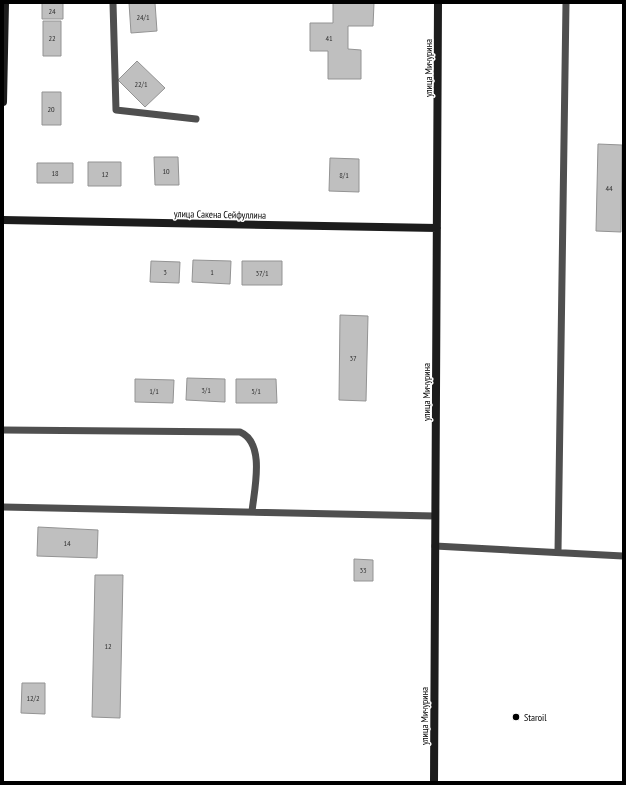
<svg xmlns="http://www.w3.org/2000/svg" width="626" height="785" font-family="'PT Sans Narrow',sans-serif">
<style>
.building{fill:#bfbfbf;stroke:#939393}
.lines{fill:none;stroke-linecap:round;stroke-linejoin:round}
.lane{stroke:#4f4f4f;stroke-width:7}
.secondary{stroke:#1c1c1c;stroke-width:8}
.poi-dot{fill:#000;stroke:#fff;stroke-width:1.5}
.labels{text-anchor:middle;stroke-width:3;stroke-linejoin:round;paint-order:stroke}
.number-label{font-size:8px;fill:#303030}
.street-label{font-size:10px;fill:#000;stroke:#fff}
.poi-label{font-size:10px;fill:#000;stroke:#fff;text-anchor:start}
</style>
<rect width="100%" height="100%" fill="#fff"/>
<path class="building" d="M42 3H63V19H42Z
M129 3H155L157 31 131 33Z
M333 3H374L373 26H348V49L361 50V79H328V51H310V23H333Z
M43 21H61V56H43Z
M137 61 165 88 145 107 118 80Z
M42 92H61V125H42Z
M598 144 622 145 621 232 596 231Z
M154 157H178L179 185H155Z
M330 158 359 159V192L329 191Z
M88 162H121V186H88Z
M37 163H73V183H37Z
M193 260 231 261 230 284 192 282Z
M151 261 180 262 179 283 150 282Z
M242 261H282V285H242Z
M340 315 368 316 366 401 339 400Z
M187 378 225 379V402L186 400Z
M135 379 174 380 173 403 135 402Z
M236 379H276L277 403H236Z
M38 527 98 530 97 558 37 556Z
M354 559 373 560V581H354Z
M95 575H123L120 718 92 717Z
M22 683H45V714L21 713Z"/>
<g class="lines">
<path class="lane" d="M113 3 116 110 196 119
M3 430 240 432C266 443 254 490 252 512
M3 507 435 516
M435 546 623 556
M558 552 566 3"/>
<path class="secondary" d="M3 102 5 3
M3 220 437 228
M434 782 438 3"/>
</g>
<circle class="poi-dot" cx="516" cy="717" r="4"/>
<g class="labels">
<g class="number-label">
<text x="52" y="14">24</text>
<text x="143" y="20">24/1</text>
<text x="52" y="41">22</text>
<text x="329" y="41">41</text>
<text x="141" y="87">22/1</text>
<text x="51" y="112">20</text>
<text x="166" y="174">10</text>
<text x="55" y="176">18</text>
<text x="105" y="177">12</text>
<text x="344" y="178">8/1</text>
<text x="609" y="191">44</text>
<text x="165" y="275">3</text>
<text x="212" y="275">1</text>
<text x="262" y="276">37/1</text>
<text x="353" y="361">37</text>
<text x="206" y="393">3/1</text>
<text x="154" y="394">1/1</text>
<text x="256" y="394">5/1</text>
<text x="67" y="546">14</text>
<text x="363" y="573">33</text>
<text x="108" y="649">12</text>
<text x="33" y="701">12/2</text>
</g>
<g class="street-label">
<text transform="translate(428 68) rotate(-90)" y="4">улица Мичурина</text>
<text transform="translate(220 214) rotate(1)" y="4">улица Сакена Сейфуллина</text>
<text transform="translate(426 392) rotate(-90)" y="4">улица Мичурина</text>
<text transform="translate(424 716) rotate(-90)" y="4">улица Мичурина</text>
</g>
<g class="poi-label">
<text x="524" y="721">Staroil</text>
</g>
</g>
<rect width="626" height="785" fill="none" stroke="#000000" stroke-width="8"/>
</svg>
